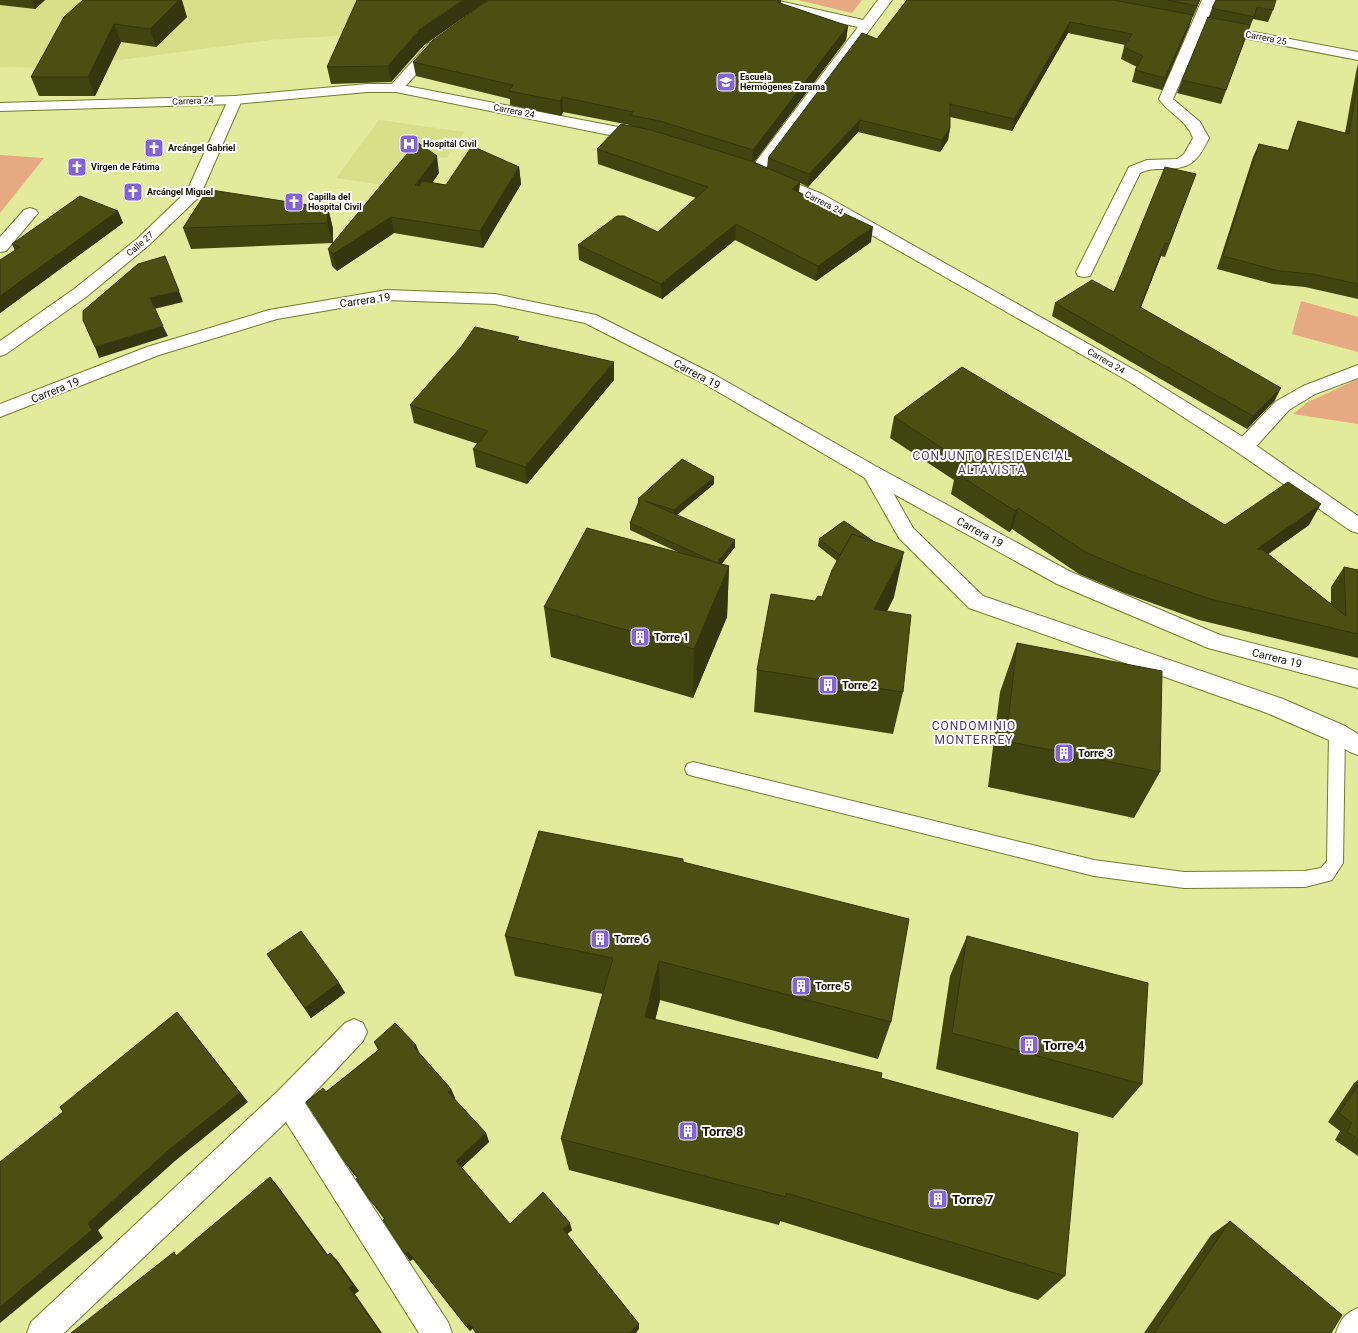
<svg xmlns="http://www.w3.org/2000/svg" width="1358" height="1333" font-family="Roboto,sans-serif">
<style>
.built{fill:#d7df88}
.green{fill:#e6a982}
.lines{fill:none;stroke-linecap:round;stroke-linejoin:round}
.lane-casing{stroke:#747a2b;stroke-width:2}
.street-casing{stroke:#747a2b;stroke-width:2}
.secondary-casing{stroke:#747a2b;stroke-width:2}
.lane{fill:#fff;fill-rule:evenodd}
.street{fill:#fff;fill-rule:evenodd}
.secondary{fill:#fff;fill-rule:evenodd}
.wall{fill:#40440f}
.shaded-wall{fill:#34370d}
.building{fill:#4b4f12;stroke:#34370d}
.labels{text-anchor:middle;stroke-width:4;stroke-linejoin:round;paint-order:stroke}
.far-street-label{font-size:9px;fill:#101100;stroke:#fff}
.far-poi-label{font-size:9px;font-weight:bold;fill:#101100;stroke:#fff;text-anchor:start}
.street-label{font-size:11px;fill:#101100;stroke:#fff}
.poi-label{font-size:11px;font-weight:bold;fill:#101100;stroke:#fff;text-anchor:start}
.neighbourhood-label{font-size:12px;letter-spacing:1px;fill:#483975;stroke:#fff}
.near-poi-label{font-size:13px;font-weight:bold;fill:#101100;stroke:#fff;text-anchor:start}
</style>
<rect width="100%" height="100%" fill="#e2ea9b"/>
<path class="built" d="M0 0H492L429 40 349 35 270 40 105 62 93 69 0 67Z
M379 120 464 132 447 158 432 156 409 189 336 178Z"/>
<path class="green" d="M798 0H862L852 13Z
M0 155 44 158 0 213Z
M1301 301 1358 317V352L1292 334Z
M1358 379V424L1293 414 1308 402Z"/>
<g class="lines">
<g class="lane-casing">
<path id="lane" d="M1337 727 1343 728 1345 733 1343 863 1332 880 1305 887 1184 888 1094 876 693 776 687 774 685 769 687 764 693 762 1094 860 1184 872 1305 871 1321 868 1327 861 1329 733 1331 728Z"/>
</g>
<g class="street-casing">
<path id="street" d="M751 0H775L863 20 878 0H892L761 175 756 177 751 175 748 172 858 27 753 3Z
M1202 0H1216L1173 99 1200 122 1209 138C1197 163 1190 169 1162 169 1154 169 1148 169 1140 173L1092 272 1090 276 1084 277 1078 276 1076 272 1129 167 1147 160 1177 159 1184 154 1193 138C1187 120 1169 114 1159 99Z
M1217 25 1358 52V60L1212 32 1210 29 1212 26Z
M434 42 439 43 441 46 439 49 401 91 396 92 391 91 389 88 391 85 429 43Z
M235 96 240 97 242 100 200 196 149 245 86 297 6 354 0 356V341L74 289 137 239 187 191 228 100 230 97Z
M30 208 36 210 38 213 6 251 0 252V237L24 210Z
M1358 365V378L1315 394 1289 410 1251 452 1244 454 1237 452 1234 447 1237 442 1275 402 1303 386Z
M872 466 879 468 913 528 983 596 1283 699 1345 726 1358 734V755L1350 752 1329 740 1267 713 969 608 899 538 862 473 865 468Z
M354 1019 363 1023 367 1032 363 1041 305 1103 448 1322 452 1333H419L286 1122 64 1333H27L31 1322 278 1091 345 1023Z
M1358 1308V1333H1336C1341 1319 1344 1314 1358 1308Z"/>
</g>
<g class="secondary-casing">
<path id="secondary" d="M367 84H396L644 132 649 134 652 137 649 140 644 142 396 92H367L235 104 0 111V103L235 96Z
M771 173 822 194 1140 373 1251 442 1358 516V533L1351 531 1237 452 1128 381 810 200 765 181 763 178 765 175Z
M387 290 495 294 596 315 715 375 879 468 1071 572 1220 635 1358 670V688L1208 648 1057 584 865 478 703 383 585 323 495 304 387 300 277 319 159 355 0 417V404L147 347 269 310Z"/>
</g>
<use href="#lane" class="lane"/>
<use href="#street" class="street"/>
<use href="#secondary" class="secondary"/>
</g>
<path class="wall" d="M0 0H45L35 9 0 5Z
M489 0H781L780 3 848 26 846 40 754 162 767 168 768 158 877 39 907 0H1200L1193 17H1192L1189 27 1162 90 1132 82 1135 70 1137 67 1121 59 1124 47 1125 45 1068 33 1012 131 950 117V128L948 140 940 152 858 132 808 187 800 183 799 192 871 242 816 281 735 240 662 299 579 260 578 245 658 232 696 198 598 164 597 149 630 126V125L563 112 561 116 510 105V99L416 76 413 62Z
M1216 0 1273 10 1268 22 1253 19 1221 104 1177 93 1182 80 1209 17 1212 8Z
M64 17H187L156 47 121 42 95 96H39L31 77Z
M423 46 391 82 331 84 327 67Z
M1358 64V299L1305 287 1273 284 1217 269 1253 157 1259 144 1288 150 1293 134 1298 121 1345 133 1356 72Z
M519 167 521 184 483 248 394 233 337 271 332 266 328 249 439 173 432 183 446 185Z
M1191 187 1165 257 1161 256 1141 307 1275 400 1247 429 1052 316 1055 303 1114 292Z
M328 208 333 229V243L191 249 183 228Z
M118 211 123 223 0 313V260L15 251 12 244Z
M519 340 614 380 527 484 476 467 473 449 478 444 414 423 410 405Z
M894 417 1225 525H1309L1268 554 1331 605V587L1344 567 1358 570V658L1199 620 1124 593 1079 574 1012 529 1009 532 951 494 954 480 890 438Z
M714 484 677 515 735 547 721 564 729 566 727 617 693 698 551 657 544 607 682 554 630 530V523L638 504V499Z
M844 521 894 597 887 611 903 692 893 734 754 712 757 670 822 597 837 561 818 546 819 539Z
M1017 643 1160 772 1134 818 988 787 1000 692Z
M683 859V862L891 1022 878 1059 660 1000 655 1020 881 1078 1065 1276 1038 1300 780 1221 779 1225 569 1170 561 1139 603 994 515 976 505 936Z
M967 936 1142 1084 1113 1118 936 1069 950 976Z
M267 954 339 983 345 993 311 1018 274 965Z
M374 1042 416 1045 419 1053 451 1089 455 1098 454 1099 486 1133 489 1142 461 1168 510 1224 572 1230 567 1234 639 1324V1329L473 1328 470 1331 413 1259 410 1261 384 1219 370 1200 357 1178 351 1171 345 1162 326 1092 378 1050Z
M1358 1080V1156L1335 1140 1340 1131 1328 1122 1354 1083Z
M1230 1221 1331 1333H1144L1211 1235Z"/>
<path class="shaded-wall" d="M31 0H45L35 9Z
M179 0H182L187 17 156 47 150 29Z
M463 0H489L423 46 391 82 388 66 420 29Z
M778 0H781L780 11 777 2Z
M1199 0H1200L1193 17 1197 6Z
M1193 15 1189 27 1162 90 1165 78Z
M1070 22 1068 33 1012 131 1014 119Z
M114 24 121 42 95 96 88 77Z
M848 26 846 40 752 165 753 150Z
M562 97 563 112 561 116 560 101Z
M860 120 858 132 808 187 809 174Z
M950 128 948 140 940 152 942 140Z
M437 156 439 173 418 202 415 185Z
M519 167 521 184 483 248 480 231Z
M800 182 798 197 792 189Z
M328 208 333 229V243L327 223Z
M118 211 123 223 0 313V296Z
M391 217 394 233 337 271 333 254Z
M736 224 735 240 662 299 661 284Z
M873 227 871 242 816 281 818 266Z
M1165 243 1161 256 1136 320 1140 307Z
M179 291 183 302 154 309 150 298Z
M163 326 168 336 99 358 95 347Z
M614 362V380L527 484 525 467Z
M1281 388 1275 400 1247 429 1253 416Z
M714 477V484L674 517V510Z
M1321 504 1309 525 1246 570 1257 549Z
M1018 508 1012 529 1009 532 1015 511Z
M735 540V547L717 570V563Z
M904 552 894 597 866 653 874 609Z
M729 566 727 617 693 698 694 649Z
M659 961 660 1000 647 1054 645 1017Z
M339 983 345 993 311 1018 305 1008Z
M185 1022 248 1102 175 1161 98 1230 103 1238 0 1323V1307L88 1223 166 1152Z
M416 1045 420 1055 414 1047Z
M451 1089 455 1098 452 1101 448 1092Z
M486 1133 489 1142 460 1169 456 1161Z
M270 1177 277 1185 334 1263 327 1256Z
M570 1223 572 1230 565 1236 563 1229Z
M408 1252 413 1259 410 1261 405 1254Z
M330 1253 337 1260 359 1291 355 1294 382 1333H380L349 1288Z
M469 1323 473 1328 470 1331 466 1326Z
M639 1324V1329L636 1333H629Z"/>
<path class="building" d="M83 0H179L150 29 114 24 88 77H31L64 17Z
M357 0H463L420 29 388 66 327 67Z
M489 0H778L777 2 848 26 753 150 660 121 630 115 633 112 562 97 560 101 509 91 513 85 413 62 433 40Z
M907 0H1113L1193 15 1165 78 1135 70 1143 56 1124 47 1132 34 1070 22 1014 119 950 104V128L942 140 860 120 809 174 768 158 862 33 877 39Z
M1168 0H1199L1197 6Z
M1216 0H1276L1273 10 1257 7 1254 17 1212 8Z
M1208 17 1250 25 1226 90 1182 80Z
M1358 80V284L1312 274 1279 271 1223 256 1259 144 1289 151 1298 121 1349 134Z
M621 124 651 130 751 161 800 182 792 189 873 227 818 266 736 224 661 284 578 245 617 216H624L658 232 708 187 597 149Z
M417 142 437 156 415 185 419 186 422 181 446 185 472 146 519 167 480 231 391 217 333 254 328 249Z
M1165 167 1196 174 1169 244 1165 243 1140 307 1281 388 1253 416 1055 303 1092 280 1114 292Z
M211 190 328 208 327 223 183 228 203 197Z
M80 196 118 211 0 296V260L20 247 12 244Z
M165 256 179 291 150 298 163 326 95 347 83 320V311L138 264Z
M475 327 519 337 517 340 614 362 525 467 473 449 488 431 410 405 461 347Z
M962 367 1225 525 1288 482 1321 504 1257 549 1263 550 1346 616 1344 567 1358 570V634L1210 599 1133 572 1087 553 1018 508 1015 511 956 473 967 464 894 417Z
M682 459 714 477 674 510 645 501 735 540 717 563 630 523 640 499H638Z
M844 521 873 541 852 534 840 555 819 539Z
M587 528 729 566 694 649 544 607Z
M852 534 904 552 874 609 911 615 903 692 757 670 771 594 815 601 818 596 822 597 832 570Z
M1017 643 1162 671 1160 772 1006 741Z
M539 831 683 859V862L909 919 891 1022 659 961 645 1017 882 1073 881 1078 1078 1133 1065 1276 786 1193V1197L561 1139 613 958 505 936Z
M301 931 339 983 305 1008 267 954Z
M967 936 1148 983 1142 1084 952 1033Z
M177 1012 240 1093 166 1152 88 1223 92 1230 0 1307V1162L63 1112 60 1107Z
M395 1023 416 1045 414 1047 451 1089 448 1092 486 1133 456 1161 510 1224 543 1192 570 1223 563 1229 639 1324 629 1333H476L469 1323 466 1326 408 1252 405 1254 383 1220 385 1218 370 1200 356 1179 358 1177 345 1162 306 1102 323 1088 326 1092 380 1049 374 1042Z
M1358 1085V1139L1347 1132 1352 1123 1339 1113Z
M270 1177 327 1256 330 1253 353 1285 349 1288 380 1333H71L174 1252 176 1256Z
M1230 1221 1342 1315 1331 1333H1154Z"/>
<defs>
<g id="school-square" transform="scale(1)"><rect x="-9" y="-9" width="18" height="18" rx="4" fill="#8562dd" stroke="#fff"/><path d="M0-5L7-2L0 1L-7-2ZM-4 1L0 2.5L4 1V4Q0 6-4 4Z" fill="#fff"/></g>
<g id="hospital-square" transform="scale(1)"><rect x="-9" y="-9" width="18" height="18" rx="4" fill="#8562dd" stroke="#fff"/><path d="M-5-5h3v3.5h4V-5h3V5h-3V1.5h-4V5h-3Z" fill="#fff"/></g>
<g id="church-square" transform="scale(1)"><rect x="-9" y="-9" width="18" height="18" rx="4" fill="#8562dd" stroke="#fff"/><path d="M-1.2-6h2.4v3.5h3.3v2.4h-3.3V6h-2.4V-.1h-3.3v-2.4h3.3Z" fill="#fff"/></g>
<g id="building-square" transform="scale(1)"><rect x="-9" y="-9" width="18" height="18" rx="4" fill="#8562dd" stroke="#fff"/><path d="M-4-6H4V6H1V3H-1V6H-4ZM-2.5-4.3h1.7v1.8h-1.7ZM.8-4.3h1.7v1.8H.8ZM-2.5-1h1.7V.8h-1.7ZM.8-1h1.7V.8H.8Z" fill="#fff"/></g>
</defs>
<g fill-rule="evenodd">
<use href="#school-square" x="726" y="82"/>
<use href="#hospital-square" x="409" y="144"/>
<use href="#church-square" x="154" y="148"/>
<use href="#church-square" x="77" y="167"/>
<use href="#church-square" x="133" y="192"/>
<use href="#church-square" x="294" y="202"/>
<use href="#building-square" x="640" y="637"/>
<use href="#building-square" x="828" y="685"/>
<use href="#building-square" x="1064" y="753"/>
<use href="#building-square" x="600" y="939"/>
<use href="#building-square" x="801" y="986"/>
<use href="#building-square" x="1029" y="1045"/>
<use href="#building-square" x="688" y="1131"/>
<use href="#building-square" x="938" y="1199"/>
</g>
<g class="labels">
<g class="far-street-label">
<text transform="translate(1266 38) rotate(11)" y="3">Carrera 25</text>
<text transform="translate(193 101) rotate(-2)" y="3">Carrera 24</text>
<text transform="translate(514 111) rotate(11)" y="3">Carrera 24</text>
<text transform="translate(824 203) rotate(27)" y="3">Carrera 24</text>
<text transform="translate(140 244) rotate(-41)" y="3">Calle 27</text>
<text transform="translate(1106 361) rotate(30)" y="3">Carrera 24</text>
</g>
<g class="far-poi-label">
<text x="740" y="80">Escuela<tspan x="740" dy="10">Hermógenes Zarama</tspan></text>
<text x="423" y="147">Hospitál Civil</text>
<text x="168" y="151">Arcángel Gabriel</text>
<text x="91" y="170">Virgen de Fátima</text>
<text x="147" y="195">Arcángel Miguel</text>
<text x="308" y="200">Capilla del<tspan x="308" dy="10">Hospital Civil</tspan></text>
</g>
<g class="street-label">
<text transform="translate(365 300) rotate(-8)" y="4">Carrera 19</text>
<text transform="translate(697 374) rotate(28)" y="4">Carrera 19</text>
<text transform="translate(55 390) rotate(-22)" y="4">Carrera 19</text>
<text transform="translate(980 532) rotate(29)" y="4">Carrera 19</text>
<text transform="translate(1277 658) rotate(14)" y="4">Carrera 19</text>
</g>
<g class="poi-label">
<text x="654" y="641">Torre 1</text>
<text x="842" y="689">Torre 2</text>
<text x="1078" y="757">Torre 3</text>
<text x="614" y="943">Torre 6</text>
<text x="815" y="990">Torre 5</text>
</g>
<g class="neighbourhood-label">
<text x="992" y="460">CONJUNTO RESIDENCIAL<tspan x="992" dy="14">ALTAVISTA</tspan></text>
<text x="974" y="730">CONDOMINIO<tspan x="974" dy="14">MONTERREY</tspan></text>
</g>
<g class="near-poi-label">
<text x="1043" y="1050">Torre 4</text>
<text x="702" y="1136">Torre 8</text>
<text x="952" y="1204">Torre 7</text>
</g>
</g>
</svg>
